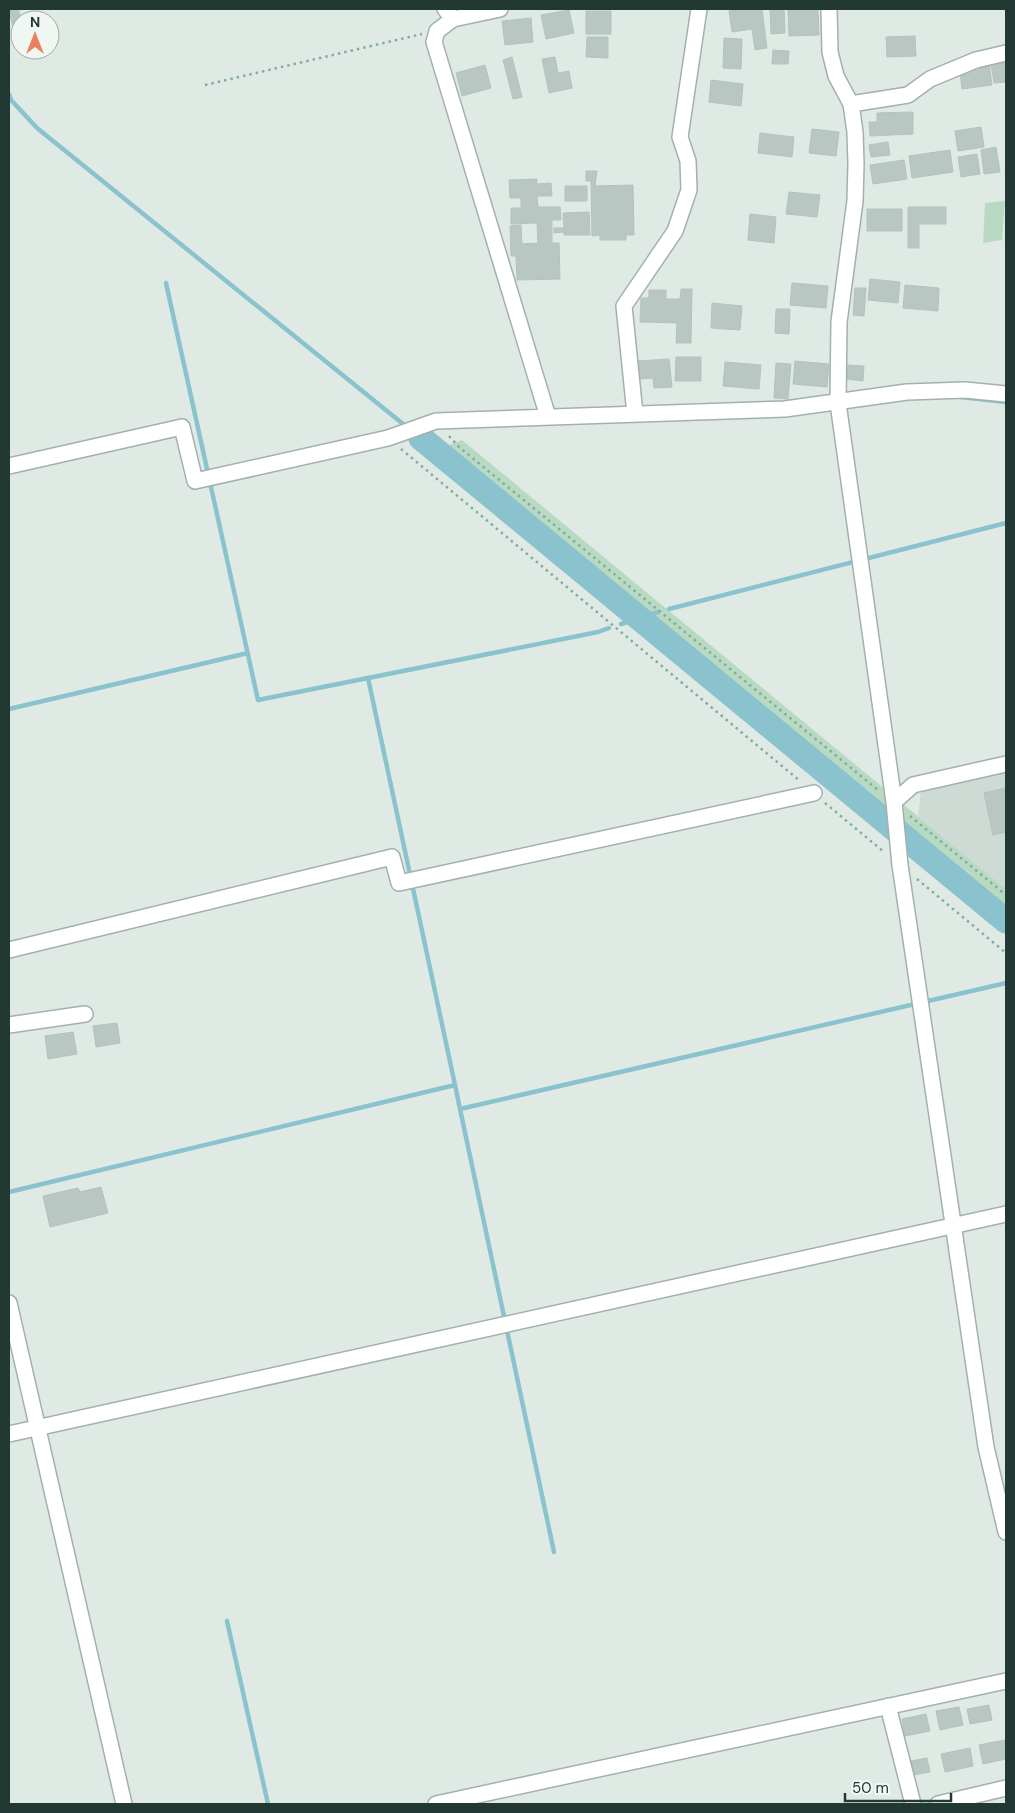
<svg xmlns="http://www.w3.org/2000/svg" width="1015" height="1813" font-family="'DM Sans',sans-serif">
<style>
.built{fill:#cedad4}
.green{fill:#b9dac2}
.lines{fill:none;stroke-linecap:round;stroke-linejoin:round}
.stream{stroke:#8ac2cd;stroke-width:4.5}
.river{stroke:#8ac2cd;stroke-width:25}
.building{fill:#b8c7c1;stroke:#b3c3bc}
.minor-casing{stroke:#a3b1ac;stroke-width:18}
.path{stroke:#82ac9f;stroke-width:2.5;stroke-dasharray:2.5 4;stroke-linecap:butt}
.minor{stroke:#fff;stroke-width:15}
</style>
<rect width="100%" height="100%" fill="#e0eae5"/>
<path class="built" d="M1006 773V889L918 816 921 791Z"/>
<path class="green" d="M1005 201 1002 240 983 243 985 203Z
M462 440 1006 889V905L446 446Z"/>
<g class="lines">
<path class="stream" d="M9 94 11 100 37 128 408 428
M166 283 258 700 598 632 609 628
M961 397 1006 402
M414 433 421 438
M669 609 1006 523
M621 624 658 612
M368 678 455 1085
M9 709 248 653
M460 1109 554 1552
M9 1192 455 1085 460 1109 1006 983
M227 1621 268 1804"/>
<path class="river" d="M421 438 1006 921"/>
</g>
<path class="building" d="M9 9H18L22 20H20V31L14 33Z
M743 9H762L767 48 755 50 752 29 732 32 729 11Z
M770 9H784L785 33 771 34Z
M818 9 819 35 789 36 788 10Z
M569 10 574 33 546 39 541 15Z
M586 11H611V34H586Z
M531 18 533 42 505 45 502 21Z
M915 36 916 56 887 57 886 37Z
M587 37H608V58L586 57Z
M724 38 742 39 741 69 723 68Z
M773 50 789 51 788 64H772Z
M512 57 522 97 513 99 503 60Z
M555 57 558 73 569 71 572 88 549 93 542 59Z
M1006 62V82L994 83 991 64Z
M989 63 992 85 962 89 960 72Z
M485 65 491 88 462 96 456 73Z
M711 80 743 84 741 106 709 102Z
M913 112V134L870 136 869 122H877V113Z
M981 127 984 147 958 151 955 131Z
M812 129 839 132 836 156 809 153Z
M760 133 794 137 792 157 758 153Z
M888 142 890 155 871 157 869 145Z
M996 147 1000 172 984 174 981 150Z
M950 150 953 172 912 178 909 156Z
M977 154 980 174 961 177 958 157Z
M904 160 907 179 873 184 870 165Z
M586 171H597L595 186 633 185 634 235H626V240H600V235L592 236 591 181H586Z
M537 179V184L551 183 552 196H537L538 207H560L561 220H552V243H559L560 279 517 280 516 256H511L510 226 521 225 522 244 538 243 537 223 511 224V208H521V198H510L509 180Z
M565 186H587V201H565Z
M789 192 820 195 817 217 786 214Z
M908 207H946V224H919V248H908Z
M867 209H902V231H867Z
M589 212 590 235H564V232L554 233V228H564L563 213Z
M750 214 776 217 774 243 748 240Z
M870 279 900 282 898 303 868 300Z
M792 283 828 286 826 308 790 305Z
M905 285 939 288 938 311 903 308Z
M855 288H866L864 316 853 315Z
M681 289H692L691 343H676L677 323 640 322 641 298H649V290H666V299H680Z
M712 303 742 306 740 330 711 328Z
M776 309H790L789 334 775 333Z
M676 357H701V381H675Z
M669 359 672 387 654 388 653 378 639 379 638 361Z
M795 361 829 364 827 387 793 384Z
M725 362 761 365 759 389 723 386Z
M776 363 791 364 788 399 774 398Z
M848 365 864 366 863 381 847 379Z
M1006 788V832L993 835 984 793Z
M117 1023 120 1043 96 1047 93 1026Z
M73 1032 77 1054 48 1059 45 1036Z
M101 1187 108 1213 50 1227 43 1196 78 1188 80 1192Z
M989 1705 992 1720 970 1724 967 1709Z
M959 1707 963 1725 940 1730 936 1711Z
M926 1714 930 1731 905 1736 902 1719Z
M1005 1740 1006 1759 983 1764 979 1745Z
M970 1748 973 1766 945 1772 941 1754Z
M927 1758 930 1772 913 1775 911 1761Z"/>
<g class="lines">
<g class="minor-casing">
<path id="minor" d="M445 9 453 19 500 9
M829 9 830 52 836 76 851 104 855 132 856 164 855 201 839 322 838 403 894 802 900 865 986 1447 1006 1532
M453 19 437 31 434 42 548 417
M851 104 908 95 930 79 976 60 1006 53
M635 414 624 306 675 231 689 190 688 161 680 137 699 9
M9 466 182 427 195 481 388 438 436 421 785 409 907 392 965 390 1006 394
M894 802 913 785 1006 764
M9 950 392 857 399 883 814 793
M9 1025 85 1014
M9 1303 124 1804
M9 1434 1006 1214
M888 1706 913 1804
M436 1804 1006 1681
M938 1804 1006 1788"/>
</g>
<path class="path" d="M205 85 422 34
M449 436 459 447 878 790
M401 449 800 781
M825 803 884 852
M910 816 1006 895
M917 879 1006 953"/>
<use href="#minor" class="minor"/>
</g>
<rect width="1015" height="1813" fill="none" stroke="#223933" stroke-width="20"/>
<g transform="translate(35 35)"><circle r="24" fill="#f0f7f3" stroke="#9eaba6"/>
<path d="M0-4L9 19L0 12L-9 19Z" fill="#ea805d"/>
<text y="-8" font-size="14" font-weight="bold" text-anchor="middle" fill="#223933">N</text>
</g>
<path d="M845 1793v8h106v-8" fill="none" stroke="#223933" stroke-width="2.5"/>
<text x="852" y="1793" font-size="15" fill="#223933" stroke="#f0f7f3" stroke-width="4" paint-order="stroke">50 m</text>
</svg>
